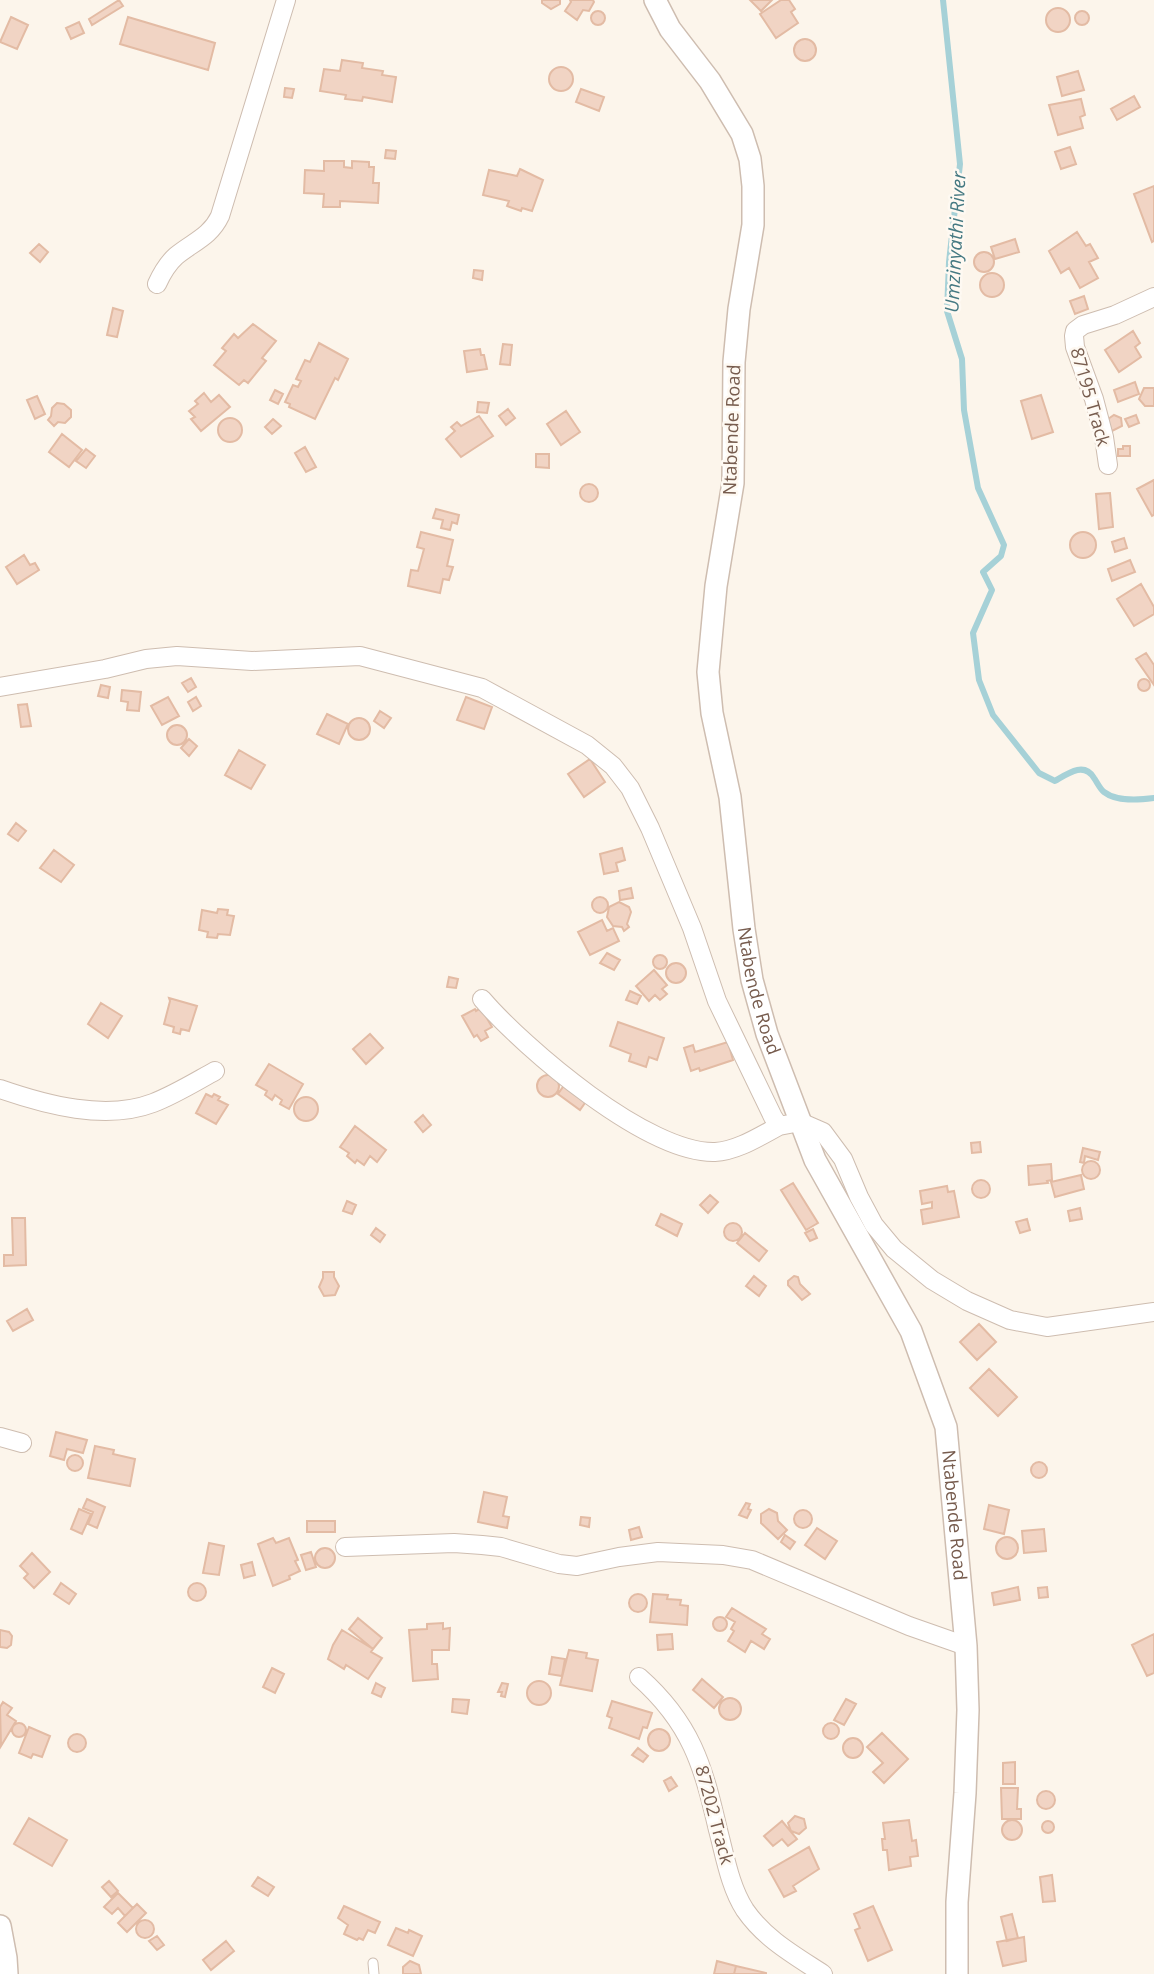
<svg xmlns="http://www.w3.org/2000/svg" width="1154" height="1974" font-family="'Open Sans',sans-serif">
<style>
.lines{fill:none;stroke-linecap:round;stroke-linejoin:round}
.stream{stroke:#a6d1d7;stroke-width:6}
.building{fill:#f1d4c4;stroke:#e3bba4;stroke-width:2}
.service-casing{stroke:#cebdb0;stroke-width:11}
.minor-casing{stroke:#cebdb0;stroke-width:20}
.tertiary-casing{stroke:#cebdb0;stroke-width:24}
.service{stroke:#fff;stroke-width:9}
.minor{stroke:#fff;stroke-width:18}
.tertiary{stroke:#fff;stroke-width:21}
.labels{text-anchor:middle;stroke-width:5;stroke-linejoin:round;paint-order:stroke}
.street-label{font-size:18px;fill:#775c4e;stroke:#fef9f2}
.water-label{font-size:19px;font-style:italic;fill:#457982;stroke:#fef9f2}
</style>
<rect width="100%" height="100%" fill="#fcf5eb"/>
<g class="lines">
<path class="stream" d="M943 0 960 164 949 262 947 311 962 359 964 410 978 488 1004 545 1001 556 983 572 992 590 973 633 979 680 993 715 1039 773 1055 781C1067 774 1084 761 1094 778 1097 782 1100 789 1104 792 1117 802 1139 800 1154 798"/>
</g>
<path class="building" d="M119 0 123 6 92 25 89 19Z
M542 0H560V4L551 9 542 3Z
M570 0H593L594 2 589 11 583 10 577 20 565 11 571 2Z
M750 0H772L761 11Z
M781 0H789L795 9 791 12 798 23 776 38 760 14Z
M1046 20a12 12 0 1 1 24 0a12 12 0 1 1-24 0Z
M1075 18a7 7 0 1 1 14 0a7 7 0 1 1-14 0Z
M591 18a7 7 0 1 1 14 0a7 7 0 1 1-14 0Z
M11 17 28 25 17 49 0 42Z
M128 17 215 43 208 70 120 44Z
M79 22 84 33 71 39 66 28Z
M794 50a11 11 0 1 1 22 0a11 11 0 1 1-22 0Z
M342 60 363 63 362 68 383 71 382 75 396 77 392 102 363 97 362 101 345 99 346 95 320 91 324 69 340 71Z
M549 79a12 12 0 1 1 24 0a12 12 0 1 1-24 0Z
M1078 71 1084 90 1062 96 1057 77Z
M285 88 294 89 292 98 284 97Z
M581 89 604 97 599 111 576 102Z
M1134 96 1140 107 1117 120 1111 109Z
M1081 99 1085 115 1080 117 1083 128 1058 135 1049 105Z
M1070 147 1076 164 1061 169 1055 152Z
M386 150 396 151 395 159 385 158Z
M324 161H344V167L352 168V161L369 162V167H374L373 183H379L378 203 340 201V207H323L324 194 304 193 305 170 324 171Z
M520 169 543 180 532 211 522 208 521 211 507 206 509 201 483 195 489 170 517 176Z
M1154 186V241L1152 242 1134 194Z
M1077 232 1086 246 1090 244 1098 258 1089 262 1098 278 1080 288 1069 268 1061 273 1049 251Z
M1015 239 1019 252 995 259 991 247Z
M39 244 48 252 40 262 30 253Z
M974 262a10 10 0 1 1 20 0a10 10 0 1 1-20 0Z
M474 270 483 271 482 280 473 278Z
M980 285a12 12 0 1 1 24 0a12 12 0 1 1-24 0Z
M1084 296 1088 309 1075 314 1070 301Z
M113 308 123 311 117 337 107 335Z
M253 324 276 341 262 358 266 361 248 383 244 380 239 385 214 365 226 351 222 348 234 334 238 338Z
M1133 331 1140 343 1135 347 1141 357 1119 372 1105 350Z
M319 343 348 359 338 380 335 378 315 419 289 407 290 404 285 402 293 385 298 387 301 381 296 379 305 360 310 362Z
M503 344 512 345 510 365 500 364Z
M480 349 481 355H484L487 369 467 372 464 351Z
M1135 382 1139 394 1118 402 1114 390Z
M1144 388H1154V406H1145L1139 399Z
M275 390 283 394 278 404 270 400Z
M204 393 211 402 219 395 230 407 201 431 191 419 195 417 189 411 198 404 195 401Z
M1041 395 1053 432 1032 439 1021 401Z
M37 396 45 414 35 419 27 400Z
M478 402 489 403 487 413 477 412Z
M57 403 64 404 71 410V417L65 423 58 422 54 426 48 420 51 416 52 408Z
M508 409 515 418 506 425 499 416Z
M566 411 580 432 561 445 547 424Z
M1114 415 1121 418 1122 426 1112 431 1107 426 1108 419Z
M1136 415 1139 423 1129 427 1125 419Z
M479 416 493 436 461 457 446 439 455 431 451 427 457 422 461 426Z
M218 430a12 12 0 1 1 24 0a12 12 0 1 1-24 0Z
M273 419 281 426 272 434 265 427Z
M62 434 82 450 69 467 49 452Z
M1123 446H1130V456H1118V449H1123Z
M305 447 316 467 306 472 295 453Z
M86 449 95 456 86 468 76 461Z
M536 454H549V468L536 467Z
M1154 480V515L1152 516 1137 489Z
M580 493a9 9 0 1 1 18 0a9 9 0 1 1-18 0Z
M1110 493 1113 527 1099 529 1096 494Z
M436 509 459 515 457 524 452 522 450 530 441 528 443 520 433 518Z
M1070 545a13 13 0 1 1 26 0a13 13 0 1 1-26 0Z
M421 532 453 540 447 566 453 567 449 580 443 579 440 593 408 586 411 570 418 571 424 549 417 547Z
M1124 538 1127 548 1115 552 1112 542Z
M24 555 30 565 35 563 39 570 17 584 6 567Z
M1130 560 1135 572 1112 581 1108 569Z
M1141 584 1154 607V614L1134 626 1117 599Z
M1146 653 1154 665V685L1136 659Z
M191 678 196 687 188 692 182 683Z
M1138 685a6 6 0 1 1 12 0a6 6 0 1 1-12 0Z
M101 685 110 687 108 698 98 696Z
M122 690 141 692 139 711 127 710 128 702 121 701Z
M168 697 179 716 162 725 151 706Z
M196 697 201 706 193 711 188 702Z
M466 697 492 707 484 729 457 720Z
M27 704 31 726 21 727 18 705Z
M380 711 391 718 384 728 374 721Z
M327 714 348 724 339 744 317 734Z
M348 729a11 11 0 1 1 22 0a11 11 0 1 1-22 0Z
M167 735a10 10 0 1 1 20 0a10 10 0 1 1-20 0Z
M189 739 197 746 189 756 181 748Z
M239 750 265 765 251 789 225 775Z
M590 759 605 782 584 797 568 774Z
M16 823 26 831 18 841 8 834Z
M622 848 625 860 616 863 618 871 604 874 600 854Z
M54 850 74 865 61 882 40 868Z
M631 888 633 898 620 900 619 891Z
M592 905a8 8 0 1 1 16 0a8 8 0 1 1-16 0Z
M619 902 629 907 631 912 627 924 629 927 624 931 622 927 613 926 607 917 609 907Z
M218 909 228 910 227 915 234 916 230 935 218 934 217 938 207 937 208 932 199 930 202 910 217 913Z
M602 920 607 931 613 928 619 941 590 955 578 932Z
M607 953 620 960 614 970 600 963Z
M653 962a7 7 0 1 1 14 0a7 7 0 1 1-14 0Z
M666 973a10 10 0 1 1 20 0a10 10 0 1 1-20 0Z
M654 970 667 985 662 989 667 994 660 1000 655 995 649 1001 636 986Z
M449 977 458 979 456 988 447 987Z
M630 991 641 996 637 1004 626 1000Z
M169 998 197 1006 189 1031 181 1029 180 1034 173 1032 174 1027 164 1024 170 1001Z
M101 1003 122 1016 108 1038 88 1024Z
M481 1008 492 1027 485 1031 488 1037 481 1041 477 1035 474 1037 462 1016 475 1009 476 1011Z
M618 1022 664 1038 657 1060 649 1057 646 1067 629 1061 631 1054 610 1046Z
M370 1034 383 1048 366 1064 353 1049Z
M728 1042 733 1060 700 1071 699 1068 691 1071 684 1048 693 1045 695 1052Z
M269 1064 303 1084 289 1109 280 1104 282 1100 275 1095 272 1100 265 1095 267 1091 256 1085Z
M537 1086a11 11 0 1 1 22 0a11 11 0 1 1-22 0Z
M565 1084 587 1100 580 1110 558 1094Z
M206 1094 212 1097 214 1094 220 1097 218 1100 228 1105 216 1124 196 1113Z
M294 1109a12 12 0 1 1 24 0a12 12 0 1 1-24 0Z
M423 1115 431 1125 423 1132 415 1122Z
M355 1126 386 1150 377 1162 370 1156 364 1165 357 1160 355 1163 347 1156 349 1153 340 1147Z
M980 1142 981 1152 972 1153 971 1143Z
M1083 1148 1100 1152 1098 1160 1085 1156 1084 1163 1080 1162Z
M1082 1170a9 9 0 1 1 18 0a9 9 0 1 1-18 0Z
M1051 1164 1052 1180 1047 1181 1048 1183 1029 1185 1028 1166Z
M1081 1175 1084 1189 1055 1197 1051 1182Z
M972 1189a9 9 0 1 1 18 0a9 9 0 1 1-18 0Z
M793 1183 818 1223 806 1230 781 1190Z
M947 1186 948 1192 954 1191 959 1217 923 1224 921 1210 932 1208V1202L922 1204 920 1191Z
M710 1195 718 1202 708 1213 700 1205Z
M347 1201 356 1205 352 1214 343 1211Z
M1080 1208 1082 1219 1070 1221 1068 1211Z
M661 1214 682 1224 677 1236 656 1225Z
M12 1218H25L26 1265 4 1266V1255H13Z
M1027 1219 1030 1230 1020 1233 1016 1222Z
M724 1232a9 9 0 1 1 18 0a9 9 0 1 1-18 0Z
M376 1228 385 1235 380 1242 371 1235Z
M813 1229 817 1238 810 1241 805 1233Z
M745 1233 767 1251 759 1261 737 1243Z
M323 1272H334V1277L339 1286 335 1295 324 1296 319 1287 323 1278Z
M754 1276 766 1286 759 1296 746 1286Z
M794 1276 798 1277 800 1284 810 1294 802 1300 788 1285V1281Z
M27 1309 33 1320 13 1331 7 1321Z
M979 1324 996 1342 977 1360 960 1342Z
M989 1369 1017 1397 998 1416 970 1388Z
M56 1432 87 1440 83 1453 67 1449 64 1460 50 1456Z
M95 1446 114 1450 113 1454 135 1459 130 1486 88 1478Z
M67 1463a8 8 0 1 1 16 0a8 8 0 1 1-16 0Z
M1031 1470a8 8 0 1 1 16 0a8 8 0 1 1-16 0Z
M484 1492 507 1497 503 1516 509 1517 507 1528 478 1522Z
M87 1499 105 1507 97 1528 88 1524 93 1512 83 1508Z
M746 1503 750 1504 748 1509 751 1510 747 1518 739 1515Z
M989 1505 1009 1510 1004 1534 984 1529Z
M79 1509 91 1514 82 1534 71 1529Z
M769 1509 777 1513 778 1521 787 1530 778 1539 761 1523V1514Z
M794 1519a9 9 0 1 1 18 0a9 9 0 1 1-18 0Z
M581 1517 590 1518 589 1527 580 1525Z
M307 1521H335V1532H307Z
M639 1527 642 1537 631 1540 629 1530Z
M817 1528 837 1541 825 1559 805 1545Z
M1044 1529 1046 1551 1024 1553 1022 1531Z
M785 1535 795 1542 790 1549 781 1542Z
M996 1548a11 11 0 1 1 22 0a11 11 0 1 1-22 0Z
M273 1538 276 1543 289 1538 298 1560 295 1561 300 1571 289 1576 290 1579 273 1586 258 1544Z
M209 1543 224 1546 219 1575 203 1573Z
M315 1558a10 10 0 1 1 20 0a10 10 0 1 1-20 0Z
M311 1552 316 1567 306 1570 301 1555Z
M32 1553 50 1572 34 1588 24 1578 28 1574 20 1566Z
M252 1562 255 1575 244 1578 241 1565Z
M61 1583 76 1594 69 1604 54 1594Z
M188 1592a9 9 0 1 1 18 0a9 9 0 1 1-18 0Z
M1018 1587 1020 1600 994 1605 992 1593Z
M1047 1587 1048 1597 1039 1598 1038 1588Z
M653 1594 668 1595 667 1599 681 1600 680 1605 688 1606 687 1625 650 1622Z
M629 1603a9 9 0 1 1 18 0a9 9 0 1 1-18 0Z
M732 1608 766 1629 762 1634 770 1639 764 1649 751 1641 745 1652 728 1641 734 1631 731 1629 735 1622 726 1617Z
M713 1624a7 7 0 1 1 14 0a7 7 0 1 1-14 0Z
M358 1618 382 1638 373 1649 349 1629Z
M443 1623V1629L450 1628 449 1650H432V1664H437L438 1679 413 1681 409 1630 427 1629V1624Z
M0 1630 9 1632 12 1636 11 1645 7 1648 0 1647Z
M342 1630 373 1649 371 1652 382 1658 368 1679 346 1665 344 1669 328 1659 333 1645Z
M672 1634 673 1649 658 1650 657 1635Z
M1154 1634V1673L1147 1676 1132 1645Z
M569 1650 587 1653 586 1658 598 1660 592 1691 560 1685Z
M552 1657 565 1659 562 1676 549 1674Z
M272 1668 284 1674 275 1693 263 1687Z
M702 1679 723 1697 714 1708 693 1690Z
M527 1693a12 12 0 1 1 24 0a12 12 0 1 1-24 0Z
M376 1683 385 1688 381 1697 372 1693Z
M502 1683 508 1684 505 1697 501 1696 502 1692H498Z
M719 1709a11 11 0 1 1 22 0a11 11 0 1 1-22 0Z
M453 1699 469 1700 467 1714 452 1712Z
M846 1699 856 1704 844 1725 834 1720Z
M612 1701 652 1713 647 1728 643 1727 639 1739 609 1728 612 1718 607 1716Z
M3 1702 12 1708 7 1715 16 1721 1 1746 0 1707Z
M823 1731a8 8 0 1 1 16 0a8 8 0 1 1-16 0Z
M12 1730a7 7 0 1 1 14 0a7 7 0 1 1-14 0Z
M29 1727 50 1736 42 1757 33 1754 31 1758 19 1753Z
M648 1740a11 11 0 1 1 22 0a11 11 0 1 1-22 0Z
M882 1733 908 1759 884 1783 873 1772 883 1763 867 1747Z
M68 1743a9 9 0 1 1 18 0a9 9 0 1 1-18 0Z
M843 1748a10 10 0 1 1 20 0a10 10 0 1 1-20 0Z
M638 1748 648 1756 643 1762 632 1755Z
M1015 1762V1784H1003V1763Z
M671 1777 677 1786 669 1791 664 1781Z
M1001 1788H1018L1017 1809H1021V1819H1002Z
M1037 1800a9 9 0 1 1 18 0a9 9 0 1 1-18 0Z
M795 1816 804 1819 806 1828 799 1834 791 1831 788 1823Z
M29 1818 67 1840 52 1866 14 1844Z
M909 1820 912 1841 916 1840 918 1856 910 1857 911 1866 889 1870 887 1850H883L882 1839H885L883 1823Z
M1002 1830a10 10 0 1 1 20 0a10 10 0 1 1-20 0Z
M782 1821 797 1839 788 1846 782 1839 773 1846 764 1836Z
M1042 1827a6 6 0 1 1 12 0a6 6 0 1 1-12 0Z
M809 1847 819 1869 793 1886 796 1891 784 1897 769 1870Z
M1052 1875 1055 1901 1043 1902 1040 1877Z
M258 1877 274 1887 268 1896 252 1886Z
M109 1881 118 1891 111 1897 102 1887Z
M118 1893 133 1908 125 1916 118 1908 112 1914 104 1907Z
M137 1904 146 1913 127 1932 118 1923Z
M344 1906 380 1922 375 1933 368 1930 363 1940 359 1938 357 1940 344 1934 348 1925 338 1918Z
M873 1906 892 1950 868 1961 855 1930 860 1928 854 1914Z
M1012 1914 1018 1938 1007 1941 1001 1917Z
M136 1929a9 9 0 1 1 18 0a9 9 0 1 1-18 0Z
M396 1928 408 1933 409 1930 422 1936 413 1956 388 1945Z
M157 1936 164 1945 157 1950 149 1941Z
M1024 1937 1026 1961 1003 1966 997 1942Z
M226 1941 234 1951 211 1970 203 1960Z
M410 1961 419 1965 421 1974H403V1967Z
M717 1961 736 1966 734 1974H714Z
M736 1966 766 1973V1974H734Z"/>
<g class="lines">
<g class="service-casing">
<path id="service" d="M373 1963 374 1974"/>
</g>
<g class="minor-casing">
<path id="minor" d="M157 284C162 273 167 264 176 256 193 242 210 237 220 216L286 0
M1108 465 1104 437 1094 399 1075 347 1074 336 1075 331 1083 325 1115 315 1154 297
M0 687 105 669 146 659 177 656 252 661 360 656 482 688 587 745 613 766 630 788 650 828 692 928 717 1001 773 1117 779 1126 800 1122 823 1132 843 1159 859 1197 874 1225 894 1249 932 1280 967 1301 1010 1320 1047 1327 1154 1312
M482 999C525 1049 648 1154 715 1152 737 1151 760 1136 779 1126
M0 1089C46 1105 106 1121 153 1103 174 1095 195 1082 215 1071
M0 1437 22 1443
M345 1547 454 1543 482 1545 501 1547 559 1564 577 1566 619 1557 658 1552 723 1555 752 1560 909 1626 966 1646
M639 1677C691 1723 703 1765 718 1830 725 1856 730 1887 745 1910 765 1939 794 1955 823 1974"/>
</g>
<g class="tertiary-casing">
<g id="tertiary">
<path id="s1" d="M655 0 670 29 710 81 742 134 750 159 753 186V225L739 309 734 362 733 483 716 586 708 672 712 713 730 797 744 929 752 980 767 1034 815 1160 911 1331 946 1427 966 1646 968 1710 965 1793 957 1902V1974"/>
<path d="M0 1926 6 1958 7 1974"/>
</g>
</g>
<use href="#service" class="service"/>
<use href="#minor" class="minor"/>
<use href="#tertiary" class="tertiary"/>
</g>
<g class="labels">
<g class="street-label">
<text transform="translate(1090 397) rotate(74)" y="6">87195 Track</text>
<text transform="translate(732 430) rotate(-88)" y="6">Ntabende Road</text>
<text dy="6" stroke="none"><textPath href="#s1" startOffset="1026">Ntabende Road</textPath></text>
<text dy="6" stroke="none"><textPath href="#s1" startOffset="1592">Ntabende Road</textPath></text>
<text transform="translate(714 1815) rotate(75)" y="6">87202 Track</text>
</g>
<g class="water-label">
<text transform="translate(955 242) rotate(-87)" y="7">Umzinyathi River</text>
</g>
</g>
</svg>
